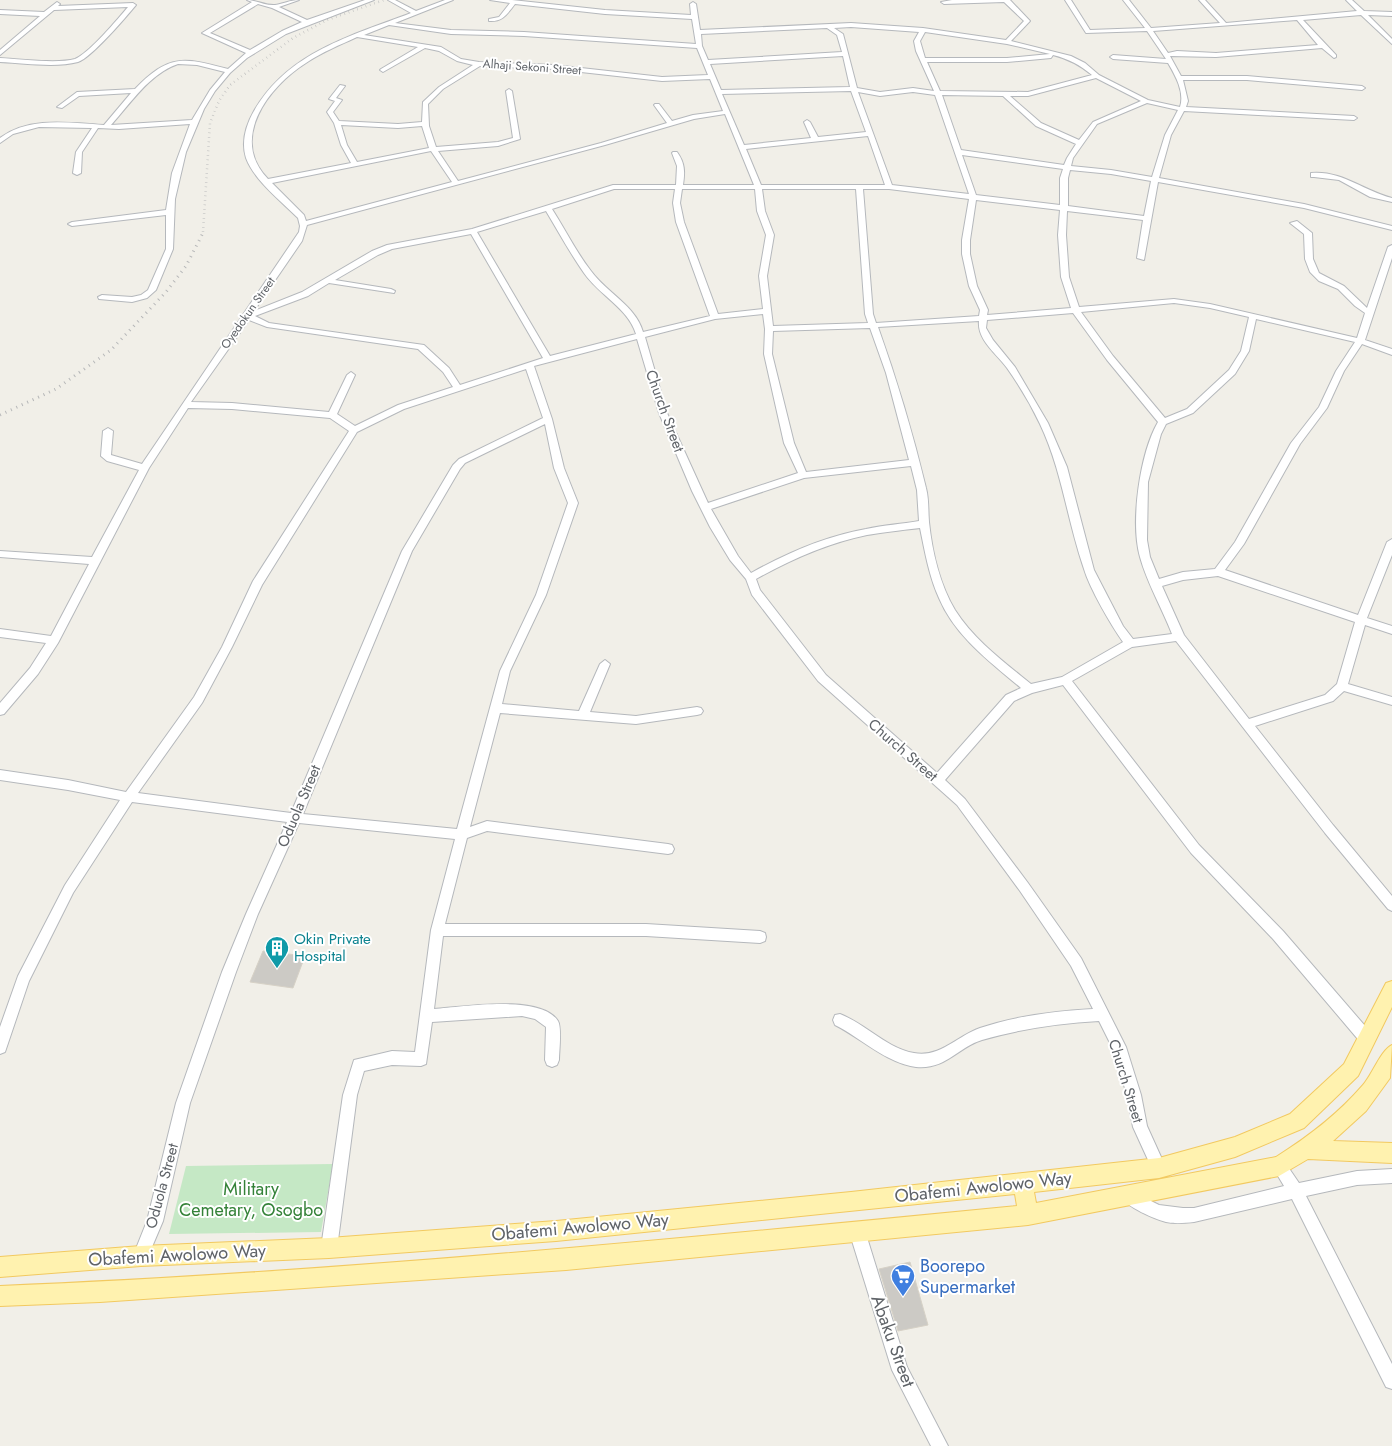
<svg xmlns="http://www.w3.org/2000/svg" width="1392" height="1446" font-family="Jost,sans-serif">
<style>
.green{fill:#c5e8c5}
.building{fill:#cccac5;stroke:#d6d1c6}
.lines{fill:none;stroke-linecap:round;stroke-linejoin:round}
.minor-casing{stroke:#b5b8bc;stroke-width:2}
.major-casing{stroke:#f2c960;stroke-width:2}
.minor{fill:#fff;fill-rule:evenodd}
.major{fill:#fff2af;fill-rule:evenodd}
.rail-far1{stroke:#b6b7b8;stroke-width:2.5;stroke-dasharray:0.5 4;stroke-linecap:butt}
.rail{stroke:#b6b7b8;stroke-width:3;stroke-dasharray:1 5;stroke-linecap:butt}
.labels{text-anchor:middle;stroke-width:4;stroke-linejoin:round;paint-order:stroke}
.far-street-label{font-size:12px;fill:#5f6368;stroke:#fff}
.street-label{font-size:15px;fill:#5f6368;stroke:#fff}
.culture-label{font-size:15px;fill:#0d838f;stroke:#fff;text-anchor:start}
.near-street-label{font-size:18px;fill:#5f6368;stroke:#fff}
.near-park-label{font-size:18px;fill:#348238;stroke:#fff}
.near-shop-label{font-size:18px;fill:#366cbe;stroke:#fff;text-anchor:start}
</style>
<rect width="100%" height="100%" fill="#f1efe8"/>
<path class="green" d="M333 1164 321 1232 169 1234 186 1166Z"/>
<path class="building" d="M263 951 305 956 293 988 250 982Z
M910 1262 928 1325 898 1331 879 1269Z"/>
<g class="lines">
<g class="minor-casing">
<path id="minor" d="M247 0C256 0 266 6 275 5 283 4 290 0 299 0L279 7 307 20 365 0H374L286 34 247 58 230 73 215 91 204 109 186 152 175 199 173 249 156 290 147 298 132 302 99 299 98 297 102 295 132 297 141 295 148 290 166 249V215L72 226 68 224 72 222 166 210 172 173 190 124 119 129 98 128 82 152 81 173 77 175 73 173 76 152 92 128 39 127 13 134 0 143V138C29 116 70 123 104 125L131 93 79 96 62 108 57 107 77 92 135 89C169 54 183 57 228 69L246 53 202 33 252 2ZM258 4 272 8 302 22 282 31 250 50 210 33ZM178 64 197 65 225 72 210 90 192 120 111 125C131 103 149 74 178 64Z
M388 0H395L416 11 445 0H453L395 23 451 30 524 32 696 44 692 19 605 14 515 4C507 14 503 22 489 21V19L499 17 510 3 490 0H512L605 10 691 15 690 4 693 2 696 4 700 30 851 23 923 28 1006 40 1024 21 1004 2 944 4 941 2 952 0H1010L1030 21 1011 41 1071 56 1085 63 1099 75 1148 100 1180 107C1185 92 1175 75 1168 63L1113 59 1110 57 1113 55 1166 59 1147 31 1086 33 1065 0H1071L1090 30 1145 28 1123 0H1129L1151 28 1220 23 1199 0H1205L1226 23 1357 11 1346 0H1352L1364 11 1392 12V16L1368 15 1392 39V44L1361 15 1303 20 1336 55V57L1334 58 1322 48 1216 57 1170 56 1181 76H1247L1362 86 1365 88 1362 90 1247 80H1183L1188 101 1186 107 1354 116 1357 118 1354 120 1184 111 1171 135 1159 178 1304 204 1392 226V230L1304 208 1158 182 1144 260 1137 258 1143 220 1067 211 1066 235 1069 277 1079 307 1174 299 1210 304 1357 338 1365 313 1355 306 1338 289 1319 281 1310 272 1305 259 1304 234 1290 223 1297 221 1312 233 1313 259 1319 273 1344 286 1367 308 1388 247 1392 245V258L1365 340 1392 349V355L1362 344 1344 371 1327 408 1300 444 1244 544 1225 570 1358 615 1387 542 1392 539V555L1367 618 1392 626V634L1365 625 1348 684 1392 697V705L1344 691 1333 701 1255 726 1333 825 1392 896V911L1388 909 1325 833 1176 641 1132 647 1072 681 1199 845 1283 931 1372 1034 1374 1039 1372 1044 1367 1046 1362 1044 1273 939 1191 853 1063 685 1032 693 1014 701 945 780 965 799 1028 883 1081 958 1126 1047 1141 1095 1147 1126 1166 1168 1164 1173 1159 1175 1154 1173 1133 1127 1127 1095 1113 1049 1099 1021C1060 1023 1020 1029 982 1040 958 1047 946 1070 916 1067 886 1063 861 1038 835 1025L833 1020 835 1015 840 1014C866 1024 886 1048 914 1053 940 1058 957 1036 980 1028 1015 1016 1056 1011 1093 1009L1071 966 1020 891 957 805 818 681 752 595 746 579 730 560 710 527 692 491 659 413 637 339 534 366 552 419 564 468 578 503 546 595 510 671 502 704 579 711 600 664 605 660 610 664 590 712 636 716 697 707 701 708 703 711 701 714 697 715 636 724 500 713 470 827 487 821 668 844 672 845 674 849 672 853 668 854 487 831 467 838 445 924H646L760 931 765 933 766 937 765 941 760 943 646 936H443L434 1009C463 1007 541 994 558 1021 562 1028 559 1051 559 1060L557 1065 552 1067 547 1065 545 1060 546 1027 535 1019 522 1016 432 1022 426 1064 421 1066 392 1065 364 1071 357 1095 337 1248 334 1253 329 1256 324 1253 321 1248 343 1095 354 1060 392 1051 415 1052 431 930 455 839 299 823 258 914 236 972 190 1103 163 1221 146 1261 141 1264 136 1261 133 1256 147 1221 176 1103 222 972 246 914 287 822 132 802 73 893 29 981 5 1052 0 1054V1027L18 976 65 885 120 800 68 790 0 780V770L68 780 126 792 194 697 222 647 253 581 349 431 330 418 232 409 188 408 149 468 58 643 38 674 4 714 0 715V703L30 668 46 643 0 637V629L51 636 89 564 0 557V551L92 557 139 470 107 461 101 456 103 431 108 428 113 431 111 455 142 464 299 232 300 226 298 218C281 201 254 180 246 158 241 142 246 125 254 111 288 52 351 36 411 13ZM1297 20 1318 45 1216 53 1177 51 1168 53 1153 31ZM389 25 451 34 524 36 697 48 708 75 662 77 554 65 479 62 461 59 441 47 364 35ZM851 27 919 32 914 41 916 51 934 91 913 88 880 92 857 88 843 34 834 28ZM827 28 837 35 842 52 708 60 702 46 701 34ZM925 32 1007 44 1050 54 1007 58H925L920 41ZM357 37 418 47 381 69 380 70 383 72 425 48 439 51 457 61 473 65 439 87 423 102 422 122 398 124 339 121 333 112 342 100 336 98 345 86 340 85 329 99 335 101 327 112 334 123 341 145 351 163 268 179C229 139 268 87 306 63 322 52 340 45 357 37ZM1053 55C1069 59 1080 65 1092 75L1028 92 940 91 927 62H1007L1051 58ZM843 56 850 87 721 90 710 64ZM480 66 554 69 662 81 710 79 723 111 693 115 672 121 659 104H655L654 105 667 123 601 143 458 181 438 151 498 146 520 139 512 91 509 89 506 91 513 138 498 142 436 147 429 126 428 104 443 89ZM1096 78 1141 101 1093 122 1079 140 1041 123 1010 96H1028ZM851 91 866 132 818 137 810 122 807 120 804 122 811 138 744 145 722 94ZM858 92 880 96 913 92 935 95 969 194 892 185ZM942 95 1003 96 1036 126 1076 144 1067 158 1064 165 961 150ZM1147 103 1178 110 1165 135 1152 177 1111 170 1071 166 1073 158 1097 124ZM725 114 754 185H683C685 172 685 163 677 152H673L672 153 677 166 676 185H613L472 229 387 245 372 251 302 292 254 311 302 241 307 225 605 145 694 119ZM341 125 398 128 422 126 429 148 357 162 347 145ZM868 136 885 185H761L746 149ZM431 151 452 182 306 221 304 215 272 183ZM962 155 1063 169 1060 178V205L976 195ZM1070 170 1111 174 1151 181 1144 216 1068 206V178ZM614 189H675L673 203 676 222 710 316 643 332C636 306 606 292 591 271 576 252 565 229 552 209ZM682 189H755L757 211 766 235 759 276 763 309 718 314 684 222 680 203ZM762 189H856L865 314 868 323 773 326 767 276 774 235 765 211ZM863 189H889L969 199 962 240V254L969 286 980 310 979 316 876 323 873 314ZM976 200 1060 210 1058 235 1061 277 1071 308 987 315 988 310 977 286 970 254V240ZM546 211C558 231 570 253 584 273 599 295 628 308 636 334L550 356 477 232ZM471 234 543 358 460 385 449 368 424 345 269 323 255 316 308 296 329 283 394 293 395 291 391 289 335 280 378 255 392 249ZM1174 303 1210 308 1249 317 1241 351 1229 370 1187 409 1165 418 1113 356 1081 312ZM1073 313 1107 360 1158 422C1140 453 1130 522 1140 557 1147 583 1162 608 1172 634L1133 639 1123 626 1094 570 1067 467 1048 423 1015 367 993 340 986 328 987 320ZM763 314 765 329 764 354 784 443 798 473 708 503 667 413 645 337 715 319ZM1256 319 1355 342 1336 371 1319 407 1291 443 1235 542 1215 569 1183 572 1159 579 1150 557 1147 540 1148 482 1161 434 1166 424 1193 413 1235 374 1249 351ZM249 320 267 327 418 349 443 372 453 387 398 405 355 426 337 414 355 375 351 372 347 375 329 412 232 403 191 402ZM979 321C977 340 997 354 1007 368 1019 385 1031 405 1040 424 1062 470 1067 520 1084 569 1090 589 1111 625 1123 642L1062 677 1031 684C1004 662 974 640 955 610 940 585 932 551 929 522 928 511 929 499 926 488 913 434 897 380 878 327ZM870 328 886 373 909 460 806 472 794 443 772 354 773 331ZM526 369 543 418 459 459 453 465 402 551 291 813 138 793 202 703 232 647 262 585 357 432 404 409ZM545 424 554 468 568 503 536 595 500 671 457 829 303 814 412 551 460 469 465 463ZM911 466 917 490 919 521C902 524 884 525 866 529 826 536 787 553 751 573L738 556 711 509 804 478ZM920 528C925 552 929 576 939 598 955 636 990 662 1021 688L1006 695 937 773 826 675 760 590 756 579C790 560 828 543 867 535 884 532 903 530 920 528ZM1218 576 1355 622 1337 684 1325 695 1249 719 1184 635 1162 586 1183 580Z
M57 2 60 4 58 6 133 3 136 5C126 17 91 58 78 62 56 68 23 63 0 62V58C19 59 57 64 75 59 88 54 118 19 128 7L54 10 0 55V50L40 16 0 14V10L44 12Z
M1311 173C1341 170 1364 191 1392 198V202L1370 197 1339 180 1314 177H1311Z
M1279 1159 1284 1161 1299 1183 1357 1171 1392 1169V1183L1357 1185 1306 1196 1392 1364V1389L1386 1387 1292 1199 1194 1222C1185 1223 1175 1224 1166 1222 1155 1219 1126 1207 1122 1197L1124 1192 1129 1190 1159 1205 1183 1208H1194L1284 1186 1272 1166 1274 1161Z
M857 1223 862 1226 865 1231 907 1367 948 1446H931L892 1370 849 1231 852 1226Z"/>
</g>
<g class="major-casing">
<path id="major" d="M1392 981V1007L1358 1076 1304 1128 1235 1157 1159 1178 1034 1192 1036 1203 1276 1157C1308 1137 1338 1114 1363 1085 1372 1075 1381 1050 1392 1045L1390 1078 1366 1111 1333 1141 1392 1143V1163L1308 1159 1279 1176 1028 1225 566 1270 100 1302 0 1306V1286C340 1272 678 1239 1017 1206L1015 1194 556 1241 329 1258 141 1266 0 1277V1257L141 1246 329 1238 556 1221 851 1192 1159 1158 1235 1137 1290 1114 1344 1064 1386 983Z"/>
</g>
<use href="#minor" class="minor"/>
<use href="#major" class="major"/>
<path class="rail-far1" d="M203 232 210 123 219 101 230 85 293 38 327 20 384 0"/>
<path class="rail" d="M0 415 56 389 111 350 166 292 186 266 204 231"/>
</g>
<defs>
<g id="building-pin" transform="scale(1.25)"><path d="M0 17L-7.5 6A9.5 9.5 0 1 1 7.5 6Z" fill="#0f9aa8" stroke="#fff"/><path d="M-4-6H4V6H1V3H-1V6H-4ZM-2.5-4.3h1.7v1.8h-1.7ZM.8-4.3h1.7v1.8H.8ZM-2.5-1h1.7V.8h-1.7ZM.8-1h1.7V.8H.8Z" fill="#fff"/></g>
<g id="supermarket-pin" transform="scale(1.25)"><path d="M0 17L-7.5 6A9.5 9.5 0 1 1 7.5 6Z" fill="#3f7fe0" stroke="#fff"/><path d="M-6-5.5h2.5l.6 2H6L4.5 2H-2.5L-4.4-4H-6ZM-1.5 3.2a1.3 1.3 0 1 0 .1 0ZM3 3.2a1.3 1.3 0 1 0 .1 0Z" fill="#fff"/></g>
</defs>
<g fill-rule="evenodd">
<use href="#building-pin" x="277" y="948"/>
<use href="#supermarket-pin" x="903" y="1276"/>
</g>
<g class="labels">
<g class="far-street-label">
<text transform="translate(532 67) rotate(4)" y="4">Alhaji Sekoni Street</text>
<text transform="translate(248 313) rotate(-55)" y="4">Oyedokun Street</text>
</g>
<g class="street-label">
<text transform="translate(665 411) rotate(70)" y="5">Church Street</text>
<text transform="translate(903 750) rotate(41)" y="5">Church Street</text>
<text transform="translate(299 806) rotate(-67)" y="5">Oduola Street</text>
<text transform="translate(1126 1081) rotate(73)" y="5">Church Street</text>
<text transform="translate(162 1186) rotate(-75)" y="5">Oduola Street</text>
</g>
<g class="culture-label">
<text x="294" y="944">Okin Private<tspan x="294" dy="17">Hospital</tspan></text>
</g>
<g class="near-street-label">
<text transform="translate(983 1187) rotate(-6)" y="6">Obafemi Awolowo Way</text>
<text transform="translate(580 1227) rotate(-5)" y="6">Obafemi Awolowo Way</text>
<text transform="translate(177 1255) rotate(-3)" y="6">Obafemi Awolowo Way</text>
<text transform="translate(893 1341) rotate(70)" y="6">Abaku Street</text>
</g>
<g class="near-park-label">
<text x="251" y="1195">Military<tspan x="251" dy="21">Cemetary, Osogbo</tspan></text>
</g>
<g class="near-shop-label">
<text x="920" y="1272">Boorepo<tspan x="920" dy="21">Supermarket</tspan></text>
</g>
</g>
</svg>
